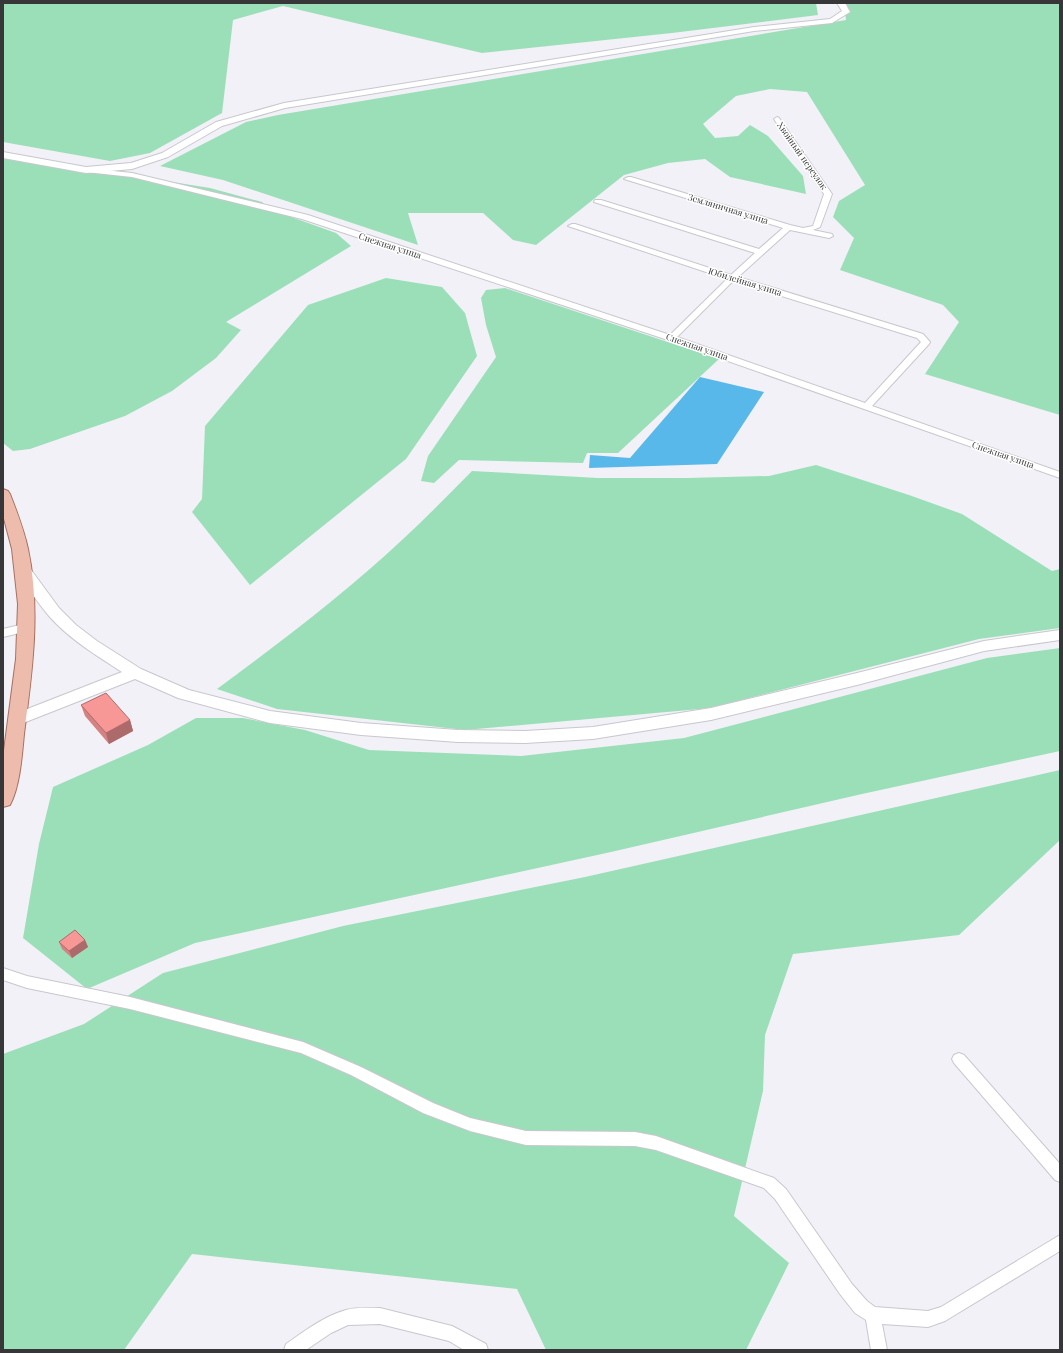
<svg xmlns="http://www.w3.org/2000/svg" width="1063" height="1353" font-family="'Playfair Display',serif">
<style>
.green{fill:#9bdfb8}
.water{fill:#58b8e9}
.lines{fill:none;stroke-linecap:round;stroke-linejoin:round}
.minor-casing{stroke:#c8c7ce;stroke-width:2}
.tertiary-casing{stroke:#c8c7ce;stroke-width:2}
.secondary-casing{stroke:#c8c7ce;stroke-width:2}
.primary-casing{stroke:#a77061;stroke-width:2}
.minor{fill:#fff;fill-rule:evenodd}
.tertiary{fill:#fff;fill-rule:evenodd}
.secondary{fill:#fff;fill-rule:evenodd}
.primary{fill:#eebcad;fill-rule:evenodd}
.wall{fill:#d48382}
.shaded-wall{fill:#ad6a6a}
.building{fill:#f79897;stroke:#ad6a6a}
.labels{text-anchor:middle;stroke-width:3;stroke-linejoin:round;paint-order:stroke}
.far-street-label{font-size:9px;fill:#373739;stroke:#fff}
</style>
<rect width="100%" height="100%" fill="#f2f1f8"/>
<path class="green" d="M3 3H816L818 15 672 33 482 53 283 6 233 20 222 113 150 153 110 161 3 142Z
M844 3H1060V415L925 374 959 322 943 305 840 270 854 238 833 217 839 201 865 185 807 92 770 89 736 96 703 124 715 138 738 136 750 125 768 136 803 176 806 194 730 177 705 159 668 163 624 175 536 245 513 240 483 213H408L418 245 223 180 160 166 246 122 278 115 846 20Z
M3 155 210 188 262 202 269 209 336 233 351 246 226 322 241 330 216 358 172 391 125 416 30 449 13 451 3 443Z
M386 278 442 287 465 313 477 356 406 459 250 585 192 512 202 499 205 426 308 305Z
M505 288 719 359 618 453H587L583 463 459 460 434 483 421 481 428 456 496 357 486 325 481 298 486 290Z
M816 465 909 495 962 514 1052 571 1060 569V628L979 639 711 708 465 730 277 709 217 689C281 642 344 594 402 540 426 518 449 494 472 471L598 478H687L769 476Z
M1060 648V751L862 794 611 852 195 943 87 989 23 938 39 844 53 787 148 745 196 718H243L305 730 369 750 521 756 684 738 987 658Z
M1060 770V840L959 935 793 954 765 1035 763 1091 734 1216 789 1263 746 1350H546L517 1289 192 1254 124 1350H3V1054L84 1024 163 973 343 926 585 877Z"/>
<path class="water" d="M700 377 764 392 717 464 589 468 590 455 630 458Z"/>
<g class="lines">
<g class="minor-casing">
<path id="minor" d="M777 117 779 118 832 194 820 227 813 230 832 234 833 236 829 238 790 230 738 277 923 334 930 342 929 344 872 406 1060 472V478L668 340 302 219 132 177 86 172 82 170 86 168 132 173 308 215 670 335 727 279 568 226 572 224H575L731 275 755 253 594 202 595 200H601L759 249 783 228 624 179 628 177H631L790 225 803 228 813 226 824 194 774 119ZM733 281 917 338 921 342 865 403 677 337Z
M28 623 32 624 33 627 32 630 3 637V629Z
M3 968 27 976 130 997 303 1042 361 1067 433 1103 470 1118 526 1131 635 1132 656 1136 774 1178 786 1189 852 1284 867 1301 875 1307 928 1311 941 1307 1060 1235V1251L945 1321 928 1327 882 1324 887 1350H871L866 1320 855 1313 840 1294 775 1199 764 1188 656 1150 635 1146 526 1145 470 1131 423 1113 351 1075 301 1053 130 1009 27 988 3 980Z
M959 1053 964 1055 1060 1164V1182L1055 1180 954 1063 952 1059 954 1055Z
M380 1308 452 1326 486 1344 488 1350H464L449 1341 380 1324 348 1325 331 1333 306 1350H284L286 1344C305 1331 324 1316 346 1310 356 1307 369 1308 380 1308Z"/>
</g>
<g class="tertiary-casing">
<path id="tertiary" d="M837 3H845L850 12 832 23 754 31 285 108 222 126 168 157 132 169 86 173 3 158V152L86 167 131 163 162 153 216 122 284 103 754 27 830 19 842 11Z"/>
</g>
<g class="secondary-casing">
<path id="secondary" d="M24 565 29 567 59 608 76 625 97 641 141 669 189 690 270 711 361 723 458 730 525 731 593 727 711 708 857 673 984 641 1060 630V640L984 651 857 685 711 720 593 739 525 743 458 742 361 735 270 723 178 698 135 679 18 725 12 723 10 719 12 715 122 672C96 655 69 639 49 616 37 602 26 585 17 570L19 567Z"/>
</g>
<g class="primary-casing">
<path id="primary" d="M3 489 8 491 10 494C17 512 24 530 28 549 41 610 32 673 24 734 22 755 20 786 10 805L3 807V758L16 659 18 604 12 549 3 515Z"/>
</g>
<use href="#minor" class="minor"/>
<use href="#tertiary" class="tertiary"/>
<use href="#secondary" class="secondary"/>
<use href="#primary" class="primary"/>
</g>
<path class="wall" d="M81 705 130 720 133 731 109 744 85 716Z
M85 940 88 947 72 958 62 949 59 942Z"/>
<path class="shaded-wall" d="M130 720 133 731 109 744 106 733Z
M85 940 88 947 72 958 69 951Z"/>
<path class="building" d="M106 693 130 720 106 733 81 705Z
M75 930 85 940 69 951 59 942Z"/>
<g class="labels">
<g class="far-street-label">
<text transform="translate(802 156) rotate(55)" y="3">Хвойный переулок</text>
<text transform="translate(728 209) rotate(17)" y="3">Земляничная улица</text>
<text transform="translate(390 246) rotate(18)" y="3">Снежная улица</text>
<text transform="translate(745 282) rotate(17)" y="3">Юбилейная улица</text>
<text transform="translate(697 347) rotate(19)" y="3">Снежная улица</text>
<text transform="translate(1003 455) rotate(19)" y="3">Снежная улица</text>
</g>
</g>
<rect width="1063" height="1353" fill="none" stroke="#373739" stroke-width="8"/>
</svg>
